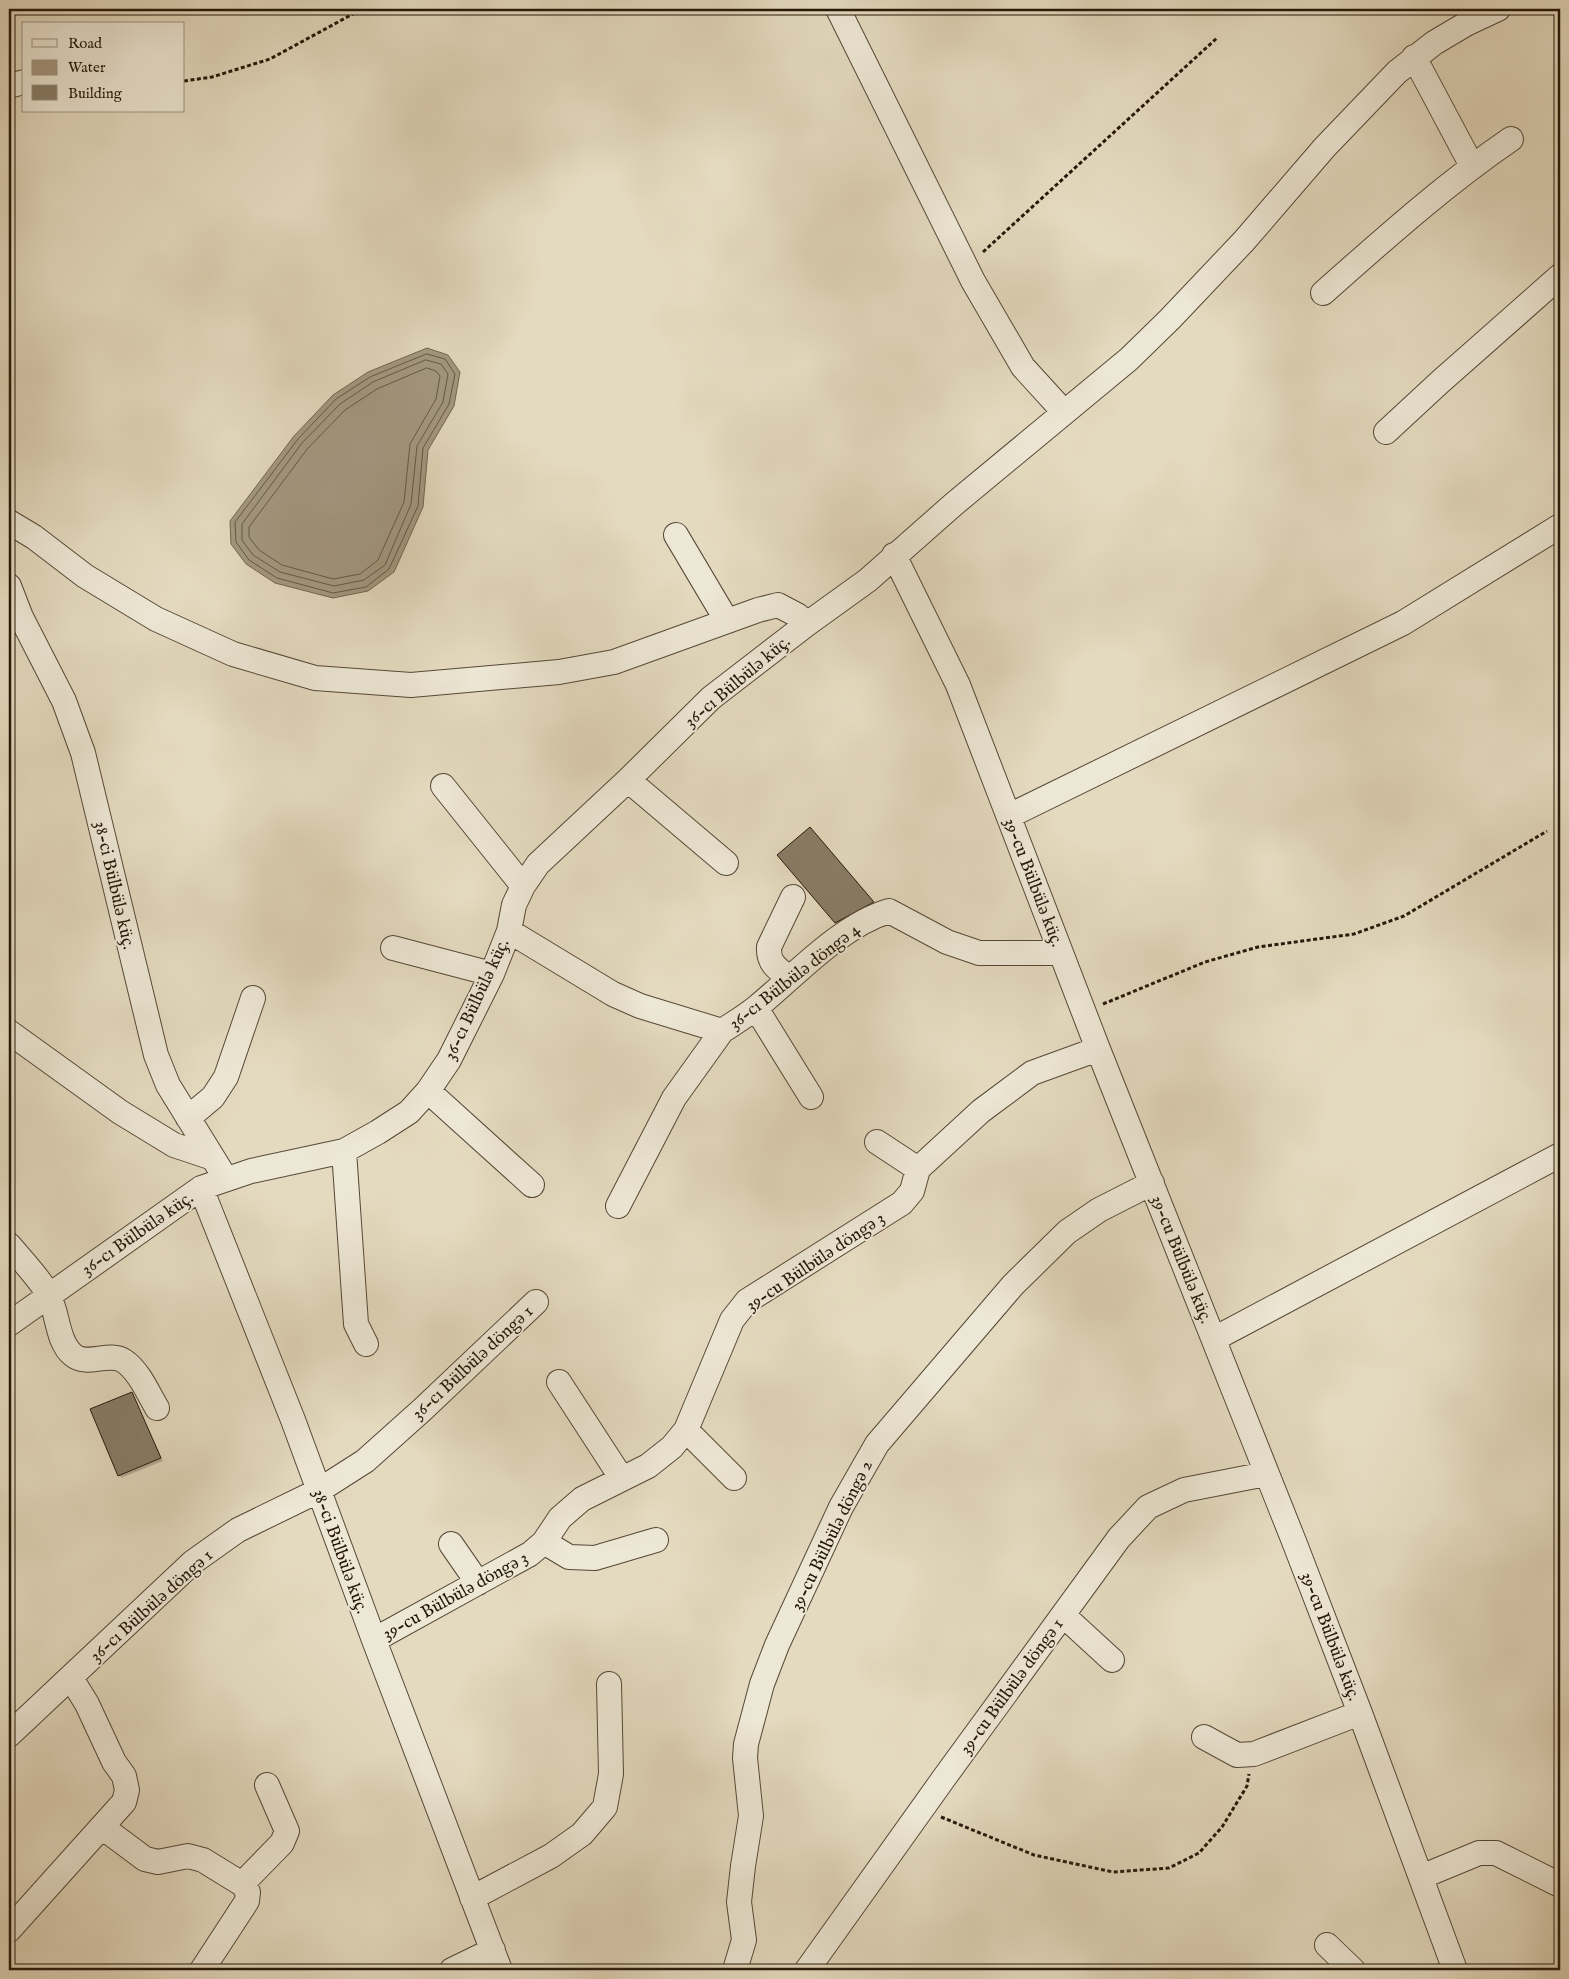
<svg xmlns="http://www.w3.org/2000/svg" width="1569" height="1979" font-family="'IM FELL English',serif">
<style>
.water{fill:#a39881;stroke:#716551}
.shadow{fill:#0003}
.lines{fill:none;stroke-linecap:round;stroke-linejoin:round}
.shore{stroke:#645846;stroke-width:1}
.building{fill:#887d68;stroke:#25180a}
.minor-casing{stroke:#554837;stroke-width:26}
.path{stroke:#25180a;stroke-width:3;stroke-dasharray:4 2.5;stroke-linecap:butt}
.minor{stroke:#ede7d5;stroke-width:24}
.labels{text-anchor:middle;stroke-width:4;stroke-linejoin:round;paint-order:stroke}
.street-label{font-size:18px;fill:#25180a;stroke:#ede7d5}
</style>
<rect width="100%" height="100%" fill="#e4dabf"/>
<filter id="stains"><feTurbulence type="fractalNoise" baseFrequency=".004" numOctaves="4"/><feColorMatrix values="0 0 0 0 .2 0 0 0 0 .09 0 0 0 0 .02 0 0 0 .5 -.17"/></filter>
<radialGradient id="worn" r=".72"><stop offset=".6" stop-color="#630" stop-opacity="0"/><stop offset="1" stop-color="#630" stop-opacity=".3"/></radialGradient>
<path class="water" d="M427 348 448 355 460 372 454 406 428 450 423 507 394 572 368 591 333 598 275 583 246 564 231 544 230 521 294 436 333 395 368 372Z"/>
<path class="shadow" d="M810 829 875 905 838 925 779 855Z
M132 1393 163 1461 121 1478 92 1410Z"/>
<g class="lines">
<path class="shore" d="M427 354 445 359 455 374 449 404 423 448 418 506 389 569 366 587 333 593 277 578 249 560 236 542 235 522 298 439 336 399 370 377Z
M426 360 441 364 448 374 443 402 417 446 411 504 385 565 364 580 334 586 280 572 253 555 242 540V524L302 443 340 404 373 382Z
M427 368 436 371 440 376 436 399 410 444 404 502 378 560 360 574 333 579 282 565 259 550 249 537V527L308 448 345 410 377 389Z"/>
</g>
<path class="building" d="M810 827 874 902 835 923 777 855Z
M132 1392 161 1458 118 1476 90 1409Z"/>
<g class="lines">
<g class="minor-casing">
<path id="minor" d="M838 9 973 281 1023 367 1064 412
M1414 57 1472 166
M9 86 24 82
M1323 293C1384 239 1444 185 1511 139
M1386 432 1440 382 1560 276
M9 522 34 537 85 576 156 619 233 654 315 678 411 685 559 672 614 662 758 610 778 605 797 615 807 624
M676 535 727 621
M894 555 958 685 1098 1049 1295 1544 1360 1713 1455 1970
M9 586 21 617 64 701 83 753 156 1055 168 1085 226 1179
M628 780 726 863
M443 786 523 886
M1009 816 1403 623 1560 526
M509 931 613 994 640 1006 722 1031C734 1023 746 1016 757 1007 796 975 840 926 889 911L947 942 979 953H1061
M393 948 492 974
M790 978C777 969 768 963 769 947L793 897
M756 1008 811 1097
M9 1032 120 1112 174 1145 213 1158
M428 1091 532 1185
M188 1118 213 1097 226 1077 253 998
M877 1142 918 1169
M344 1151 356 1324 366 1344
M201 1188 293 1420 374 1640 500 1970
M618 1206 674 1098 722 1031
M9 1245C20 1258 42 1281 49 1296 58 1313 57 1342 73 1355 87 1367 109 1351 124 1361 139 1371 148 1393 157 1408
M9 1324 201 1188 251 1171 344 1151 378 1132 409 1112 428 1091 449 1060 492 974 509 931 514 905 523 886 538 864 628 780 711 698 807 624 868 580 954 504 1129 359 1170 319 1244 241 1325 147 1397 72 1434 43 1466 24 1498 9
M1214 1339 1560 1155
M559 1382 622 1479
M686 1430 734 1478
M544 1542 569 1557 595 1558 656 1540
M451 1544 478 1583
M1063 1615 1112 1660
M374 1640 530 1554 544 1542 560 1518 582 1499 648 1466 672 1447 686 1430 732 1320 747 1301 902 1203 912 1191 918 1169 981 1111 1032 1073 1098 1049
M9 1735 193 1562 238 1530 318 1491 365 1461 422 1410 536 1302
M1204 1737 1237 1755 1254 1754 1360 1713
M102 1827 145 1859 158 1862 188 1856 203 1860 242 1884 248 1892 247 1901 202 1970
M1421 1877 1479 1853H1496L1560 1885
M242 1884 282 1843 287 1831 267 1785
M472 1898 551 1856 582 1834 605 1807 611 1774 609 1684
M9 1930 124 1802 127 1790 124 1776 114 1762 87 1704 71 1678
M1327 1945 1353 1970
M452 1970 493 1950
M735 1970 744 1940 739 1902 743 1866 751 1816 745 1758 746 1744 762 1684 777 1645 841 1507 877 1444 1013 1285 1067 1232 1099 1210 1152 1183
M807 1970 944 1778 1119 1538 1148 1507 1184 1490 1266 1474"/>
</g>
<path class="path" d="M184 81 212 77 270 59 362 9
M983 252 1217 38
M1103 1004 1205 962 1258 947 1354 934 1404 916 1547 831
M941 1817 1034 1855 1113 1872 1169 1868 1199 1853 1222 1827 1247 1786 1249 1774"/>
<use href="#minor" class="minor"/>
</g>
<g class="labels">
<g class="street-label">
<text transform="translate(737 681) rotate(-40)" y="6">36-cı Bülbülə küç.</text>
<text transform="translate(1034 882) rotate(69)" y="6">39-cu Bülbülə küç.</text>
<text transform="translate(115 885) rotate(77)" y="6">38-ci Bülbülə küç.</text>
<text transform="translate(794 976) rotate(-38)" y="6">36-cı Bülbülə döngə 4</text>
<text transform="translate(476 999) rotate(-65)" y="6">36-cı Bülbülə küç.</text>
<text transform="translate(137 1233) rotate(-35)" y="6">36-cı Bülbülə küç.</text>
<text transform="translate(1182 1259) rotate(68)" y="6">39-cu Bülbülə küç.</text>
<text transform="translate(815 1261) rotate(-34)" y="6">39-cu Bülbülə döngə 3</text>
<text transform="translate(472 1362) rotate(-43)" y="6">36-cı Bülbülə döngə 1</text>
<text transform="translate(831 1535) rotate(-64)" y="6">39-cu Bülbülə döngə 2</text>
<text transform="translate(341 1551) rotate(70)" y="6">38-ci Bülbülə küç.</text>
<text transform="translate(455 1595) rotate(-29)" y="6">39-cu Bülbülə döngə 3</text>
<text transform="translate(151 1605) rotate(-42)" y="6">36-cı Bülbülə döngə 1</text>
<text transform="translate(1331 1636) rotate(69)" y="6">39-cu Bülbülə küç.</text>
<text transform="translate(1011 1686) rotate(-54)" y="6">39-cu Bülbülə döngə 1</text>
</g>
</g>
<rect width="1569" height="1979" fill="none" stroke="#e4dabf" stroke-width="30"/>
<rect x="10" y="10" width="1549" height="1959" fill="none" stroke="#25180a" stroke-width="2.5"/>
<rect x="15" y="15" width="1539" height="1949" fill="none" stroke="#25180a"/>
<rect x="22" y="22" width="162" height="90" fill="#ede7d5" stroke="#9d9484"/>
<rect x="32" y="39" width="25" height="8" fill="#ede7d5" stroke="#9d9484"/>
<text x="68" y="48" font-size="15" fill="#25180a">Road</text>
<rect x="32" y="60" width="25" height="15" fill="#a39881" stroke="#9d9484"/>
<text x="68" y="72" font-size="15" fill="#25180a">Water</text>
<rect x="32" y="85" width="25" height="15" fill="#887d68" stroke="#9d9484"/>
<text x="68" y="98" font-size="15" fill="#25180a">Building</text>
<rect width="100%" height="100%" filter="url(#stains)"/>
<rect width="100%" height="100%" fill="url(#worn)"/>
</svg>
